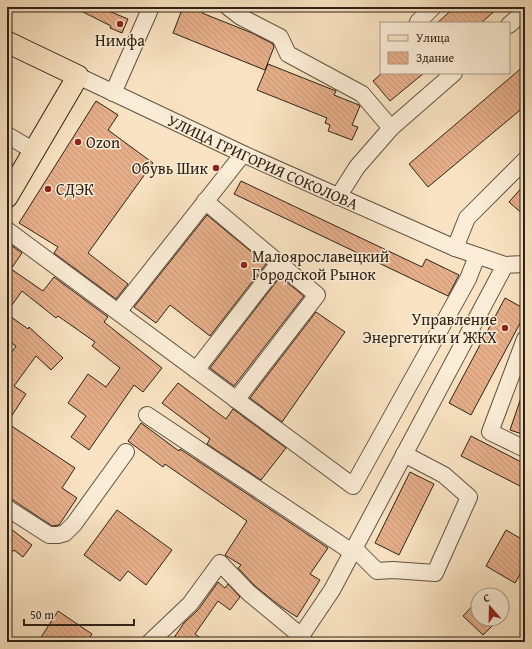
<svg xmlns="http://www.w3.org/2000/svg" width="532" height="649" font-family="'Gentium Book Plus',serif">
<style>
.building{fill:url(#building-back-hatch);stroke:#2f2216}
.lines{fill:none;stroke-linecap:round;stroke-linejoin:round}
.minor-casing{stroke:#625241;stroke-width:18}
.major-casing{stroke:#2f2216;stroke-width:23}
.path{stroke:#2f2216;stroke-width:2.5;stroke-dasharray:3 2;stroke-linecap:butt}
.minor{stroke:#fbedd7;stroke-width:16}
.major{stroke:#f9e3c2;stroke-width:21}
.poi-dot{fill:#8f2418;stroke:#fbedd7;stroke-width:1.5}
.labels{text-anchor:middle;stroke-width:3;stroke-linejoin:round;paint-order:stroke}
.poi-label{font-size:16px;fill:#2f2216;stroke:#fbedd7;text-anchor:start}
.street-label{font-size:16px;fill:#2f2216;stroke:#fbedd7}
</style>
<defs>
<pattern id="building-back-hatch" width="6" height="6" patternUnits="userSpaceOnUse"><rect width="6" height="6" fill="#e6af8a"/><path d="M-1 5l2 2M0 0l6 6M5-1l2 2" fill="none" stroke="#c69676"/></pattern>
</defs>
<rect width="100%" height="100%" fill="#f9e3c2"/>
<filter id="stains"><feTurbulence type="fractalNoise" baseFrequency=".005" numOctaves="4"/><feColorMatrix values="0 0 0 0 .2 0 0 0 0 .09 0 0 0 0 .02 0 0 0 .5 -.17"/></filter>
<radialGradient id="worn" r=".72"><stop offset=".6" stop-color="#630" stop-opacity="0"/><stop offset="1" stop-color="#630" stop-opacity=".3"/></radialGradient>
<path class="building" d="M73 7H99L128 19 122 33 110 28 111 26Z
M183 7H204L202 13 252 33 273 44 274 47 265 70 173 33Z
M455 7H499L481 23H437Z
M268 64 336 91 334 95 359 105 360 106 352 125 358 127 352 140 328 131 330 125 325 123 327 118 257 90Z
M525 65V106L428 187 409 164Z
M382 73H424L390 101 373 81Z
M96 101 118 115 108 130 153 163 88 253 128 284 116 299 54 253 58 247 19 223Z
M241 181 422 267 426 259 459 275 448 296 234 194Z
M525 184V216L509 202Z
M207 215 266 264 210 336 170 305 156 323 134 307Z
M7 242 22 253 11 269 43 291 54 277 108 317 104 322 162 368 143 392 134 385 89 450 71 437 86 416 68 403 88 374 106 387 120 368 92 346 95 342 58 316 56 318 22 291 7 312Z
M280 277 304 296 234 386 210 368Z
M505 298 525 309V314L471 415 449 403Z
M316 312 345 332 282 422 250 398Z
M7 314 28 329 29 327 63 358 51 370 36 356 14 386 26 394 7 423V359L16 346 7 340Z
M178 383 226 419 233 409 286 448 261 480 207 444 210 439 162 403Z
M523 392 525 393V435L510 430Z
M7 423 75 468 62 488 77 498 59 525 52 526 7 496Z
M141 423 179 451 180 449 328 548 310 574 320 580 297 617 280 606 255 586 238 568 241 565 225 555 247 521 165 464 163 467 128 441Z
M471 436 525 464V480L522 487 461 456Z
M410 472 434 484 399 555 375 543Z
M117 510 172 550 146 585 128 571 120 581 84 555Z
M7 526 32 545 23 557 14 550 7 558Z
M506 530 525 541V566L515 583 486 566Z
M218 582 225 588 228 584 240 597 230 610 218 601 195 634 206 642H171L184 623 198 610Z
M478 600V619H499L483 635 463 616Z
M58 611 92 634 87 642H38Z"/>
<g class="lines">
<g class="minor-casing">
<g id="minor">
<path d="M228 7 241 17 280 37 288 54 362 94 391 128"/>
<path d="M419 23 418 22 433 7"/>
<path d="M509 25 525 11"/>
<path id="s1" d="M78 76 243 154 455 248 505 265 525 264"/>
<path d="M113 93 151 7"/>
<path d="M7 135 34 151"/>
<path d="M338 197 357 167 391 128 454 73"/>
<path d="M205 201 317 295 236 400"/>
<path d="M7 230 353 486 468 279 477 256"/>
<path d="M455 248 467 218 525 160"/>
<path d="M118 312 243 154"/>
<path d="M525 339 490 432 525 449"/>
<path d="M196 370 279 263"/>
<path d="M147 415 352 552"/>
<path d="M7 508 49 535H58L65 533 74 524 126 452"/>
<path d="M354 548 377 571 393 570 435 573 469 497 444 475 404 454"/>
<path d="M301 636 332 590 505 265"/>
<path d="M150 642 190 604 220 563 249 593 301 636 305 642"/>
</g>
</g>
<g class="major-casing">
<path id="major" d="M7 42 78 76 7 197"/>
</g>
<path class="path" d="M60 7 67 10 68 7"/>
<use href="#minor" class="minor"/>
<use href="#major" class="major"/>
</g>
<g class="poi-dot">
<circle cx="120" cy="24" r="4"/>
<circle cx="78" cy="142" r="4"/>
<circle cx="216" cy="168" r="4"/>
<circle cx="48" cy="189" r="4"/>
<circle cx="244" cy="265" r="4"/>
<circle cx="505" cy="328" r="4"/>
</g>
<g class="labels">
<g class="poi-label">
<text x="120" y="46" text-anchor="middle">Нимфа</text>
<text x="86" y="148">Ozon</text>
<text x="208" y="174" text-anchor="end">Обувь Шик</text>
<text x="56" y="195">СДЭК</text>
<text x="252" y="262">Малоярославецкий<tspan x="252" dy="18">Городской Рынок</tspan></text>
<text x="497" y="325" text-anchor="end">Управление<tspan x="497" dy="18">Энергетики и ЖКХ</tspan></text>
</g>
<g class="street-label">
<text dy="6" stroke="none"><textPath href="#s1" startOffset="204">УЛИЦА ГРИГОРИЯ СОКОЛОВА</textPath></text>
</g>
</g>
<rect width="532" height="649" fill="none" stroke="#f9e3c2" stroke-width="24"/>
<rect x="8" y="8" width="516" height="633" fill="none" stroke="#2f2216" stroke-width="2"/>
<rect x="12" y="12" width="508" height="625" fill="none" stroke="#2f2216"/>
<rect x="380" y="22" width="130" height="52" fill="#fbedd7" stroke="#a99c8a"/>
<rect x="388" y="35" width="20" height="6" fill="#f9e3c2" stroke="#a99c8a"/>
<text x="416" y="42" font-size="12" fill="#2f2216">Улица</text>
<rect x="388" y="52" width="20" height="12" fill="url(#building-back-hatch)" stroke="#a99c8a"/>
<text x="416" y="62" font-size="12" fill="#2f2216">Здание</text>
<g transform="translate(490 607) rotate(340)"><circle r="19" fill="#fbedd7" stroke="#a99c8a"/>
<path d="M0-3L7 15L0 10L-7 15Z" fill="#8f2418"/>
<text y="-6" font-size="11" font-weight="bold" text-anchor="middle" fill="#2f2216">С</text>
</g>
<path d="M24 619v6h110v-6" fill="none" stroke="#2f2216" stroke-width="2"/>
<text x="30" y="619" font-size="12" fill="#2f2216" stroke="#fbedd7" stroke-width="3" paint-order="stroke">50 m</text>
<rect width="100%" height="100%" filter="url(#stains)"/>
<rect width="100%" height="100%" fill="url(#worn)"/>
</svg>
